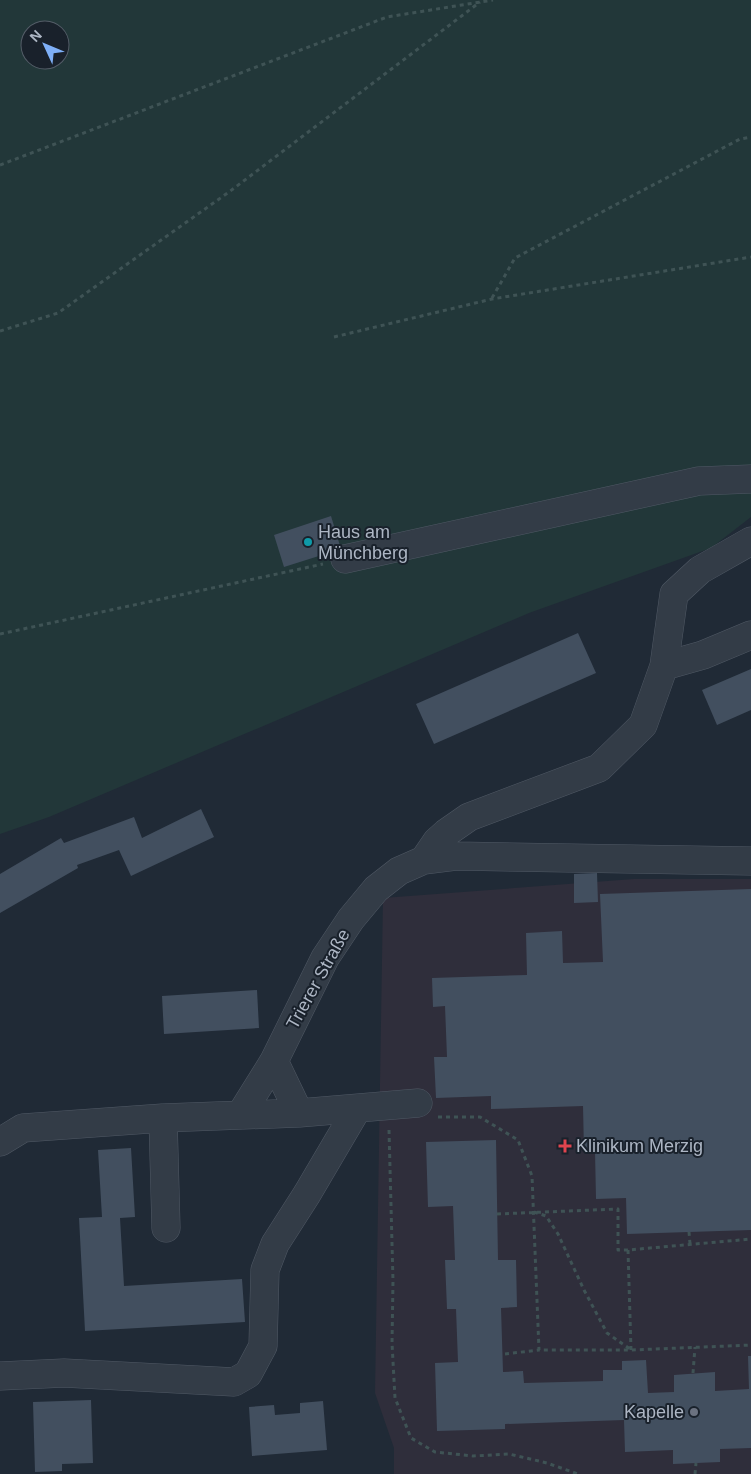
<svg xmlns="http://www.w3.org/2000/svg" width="751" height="1474" font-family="Helvetica,sans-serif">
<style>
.medical{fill:#2f2e3b}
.green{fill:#223739;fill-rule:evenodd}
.building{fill:#424f5f}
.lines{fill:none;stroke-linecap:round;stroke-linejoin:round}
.minor-casing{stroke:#505965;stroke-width:29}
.path{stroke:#3f5355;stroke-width:3;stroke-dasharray:4 4;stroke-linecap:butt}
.minor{stroke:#333c47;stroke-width:28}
.culture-dot{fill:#0f9aa8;stroke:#19212b;stroke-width:2}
.health-dot{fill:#e0444e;stroke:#19212b;stroke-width:2}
.worship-dot{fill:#6b7280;stroke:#19212b;stroke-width:2}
.labels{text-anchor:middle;stroke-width:4;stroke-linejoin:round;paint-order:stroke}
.poi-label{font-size:18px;fill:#adb6c4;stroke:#19212b;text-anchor:start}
.street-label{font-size:18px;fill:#adb6c4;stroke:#19212b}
</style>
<rect width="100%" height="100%" fill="#202a36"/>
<path class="medical" d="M634 879H751V1474H394V1448L375 1393 383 898Z"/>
<path class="green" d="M0 0H751V517L711 548 529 613 49 817 0 834ZM30 30H60V60H30Z"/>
<path class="building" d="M331 516 341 549 284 567 274 535Z
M578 633 596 673 434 744 416 704Z
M751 669V710L717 725 702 690Z
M201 809 214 837 131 876 119 850 77 865 78 868 0 913V874L61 838 64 843 134 817 142 838Z
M597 873 598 902 574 903V874Z
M751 889V1230L627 1234 626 1198 596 1199 595 1151H584L583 1106 491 1109V1096L436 1098 434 1057H447L445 1006 433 1007 432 978 527 975 526 933 562 931 563 963 603 962 600 894Z
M257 990 259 1028 164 1034 162 996Z
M496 1140 498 1260H516L517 1307 501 1308 503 1372 523 1371 524 1383 603 1381V1370H622V1361L646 1360 648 1393 674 1392V1375L715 1372V1391L749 1389 748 1356H751V1448L720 1449V1462L673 1464V1450L625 1452 624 1420 505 1424V1429L437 1431 435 1363 458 1362 456 1309H447L445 1260H455L453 1206 428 1207 426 1142Z
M131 1148 135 1217 120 1218 124 1286 242 1279 245 1322 85 1331 79 1218 102 1217 98 1150Z
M91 1400 93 1463 62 1464V1471L35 1472 33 1402Z
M323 1401 327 1450 252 1456 249 1407 274 1405 275 1415 300 1413V1403Z"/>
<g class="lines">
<g class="minor-casing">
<path id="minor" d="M345 559 699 481 751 479
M664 666 703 655 751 635
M424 860 437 841 446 833 469 817 599 768 643 725 664 666 674 594 700 570 751 541
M299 1113 418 1103
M241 1114 274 1061 325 958 351 919 376 889 399 871 424 860 456 856 751 861
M163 1118 166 1228
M0 1142 23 1128 163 1118 299 1113 274 1061
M0 1376 64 1373 234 1382 248 1374 263 1346 265 1270 275 1244 307 1194 357 1109"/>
</g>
<path class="path" d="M0 165 387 17 493 0
M492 298 515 258 740 139 751 137
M0 331 58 313 229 192 480 2
M334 337 492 299 751 257
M0 634 323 564
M438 1117H480L518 1140 532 1176 539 1350H631L751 1345
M389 1130 393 1281 392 1343 395 1398 411 1438 435 1452 473 1456 509 1454 547 1463 578 1474
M534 1212 546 1216 558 1234 584 1290 607 1333 630 1349
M497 1214 618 1209V1250H628
M689 1232 690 1244
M631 1350 628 1250 751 1239
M505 1354 539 1350
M693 1373 695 1347
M695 1474 696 1463"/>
<use href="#minor" class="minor"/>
</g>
<circle class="culture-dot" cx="308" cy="542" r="5"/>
<path class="health-dot" d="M562.5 1138.5h5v5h5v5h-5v5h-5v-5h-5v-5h5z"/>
<circle class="worship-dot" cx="694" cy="1412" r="5"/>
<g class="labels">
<g class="poi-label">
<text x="318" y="538">Haus am<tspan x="318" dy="21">Münchberg</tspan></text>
<text x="576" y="1152">Klinikum Merzig</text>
<text x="684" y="1418" text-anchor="end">Kapelle</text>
</g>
<g class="street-label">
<text transform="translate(318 979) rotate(-61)" y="6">Trierer Straße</text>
</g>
</g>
<g transform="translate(45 45) rotate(314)"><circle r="24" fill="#19212b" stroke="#545d68"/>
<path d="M0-4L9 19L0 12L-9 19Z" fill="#7fb0f8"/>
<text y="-8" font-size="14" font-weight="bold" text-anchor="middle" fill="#adb6c4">N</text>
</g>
</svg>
